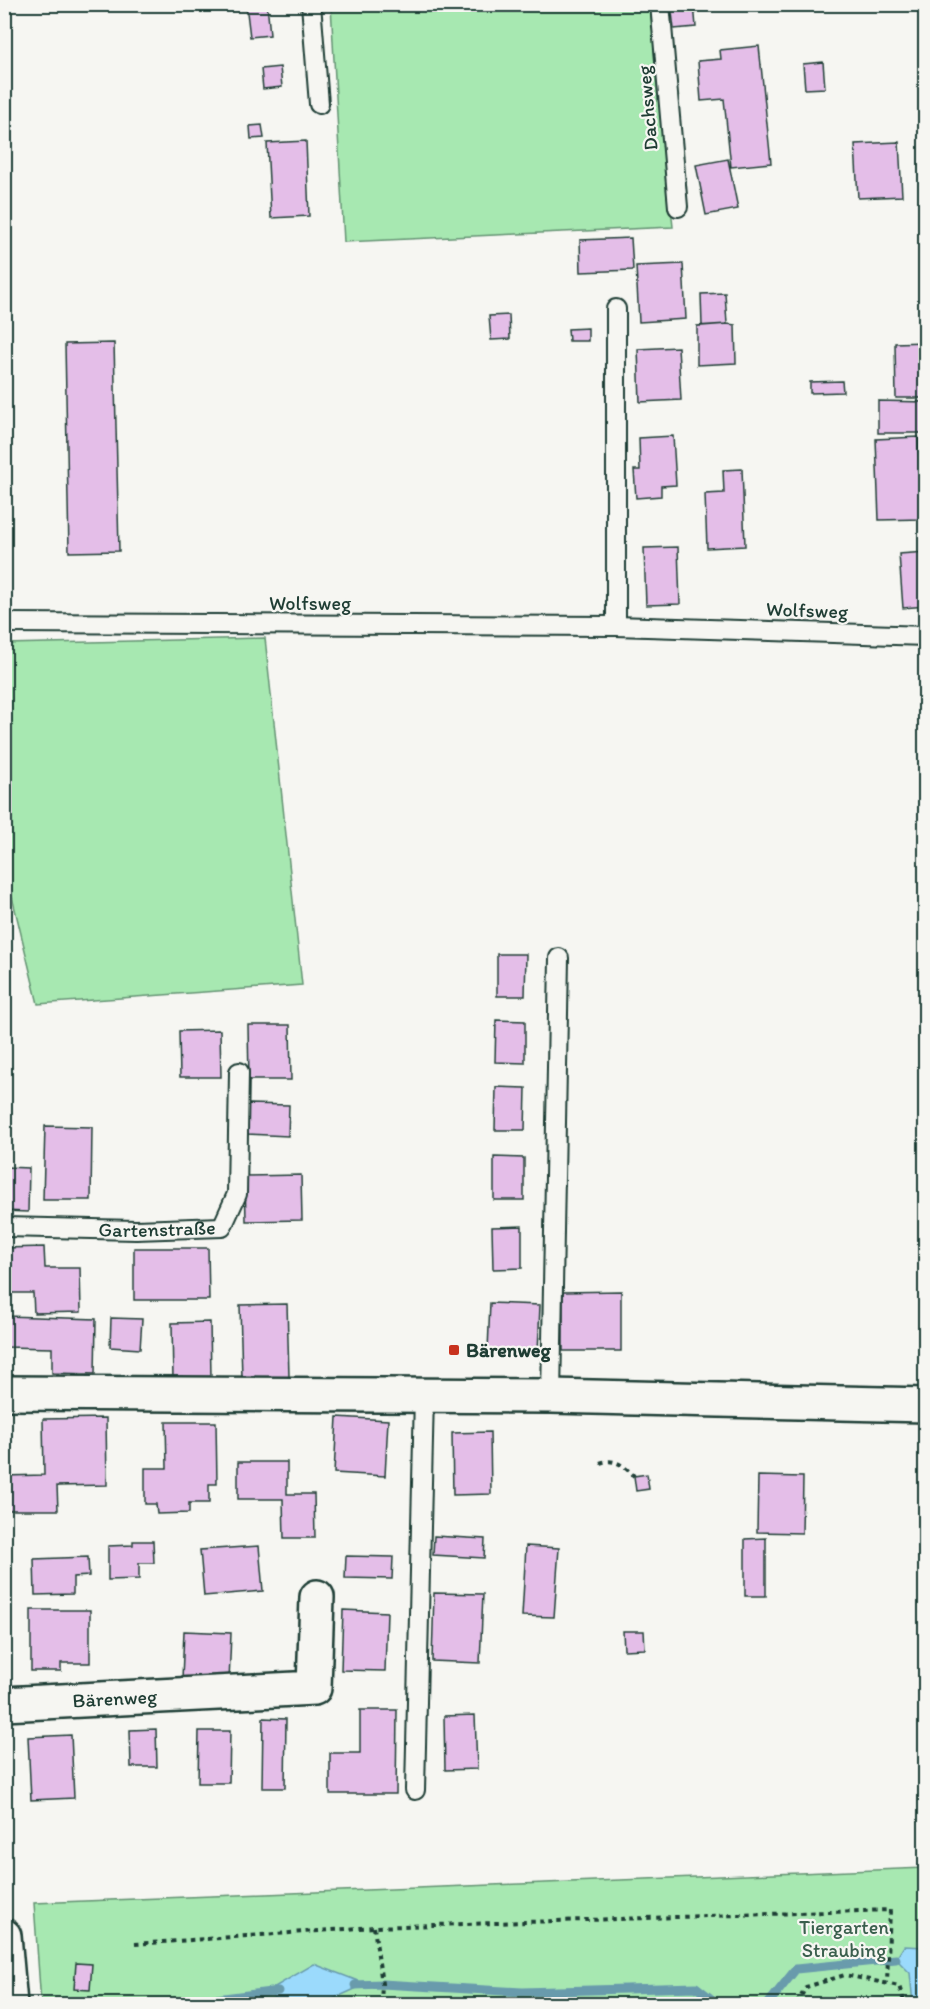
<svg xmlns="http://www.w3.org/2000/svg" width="930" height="2009" font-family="Itim,sans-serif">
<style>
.green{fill:#a7e8b1;stroke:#639272;stroke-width:1.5}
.water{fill:#9bdafc;stroke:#699bac;stroke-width:1.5}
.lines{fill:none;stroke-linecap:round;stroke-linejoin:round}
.stream{stroke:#699bac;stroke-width:9}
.building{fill:#e4bee8;stroke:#1f3d34;stroke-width:1.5}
.lane-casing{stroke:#1f3d34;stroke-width:22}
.street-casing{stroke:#1f3d34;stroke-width:38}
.path{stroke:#1f3d34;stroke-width:4;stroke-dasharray:4.5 4.5;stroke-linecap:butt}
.lane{stroke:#f6f6f2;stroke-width:18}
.street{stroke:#f6f6f2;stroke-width:33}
.poi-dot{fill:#c8321e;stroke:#f6f6f2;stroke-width:2}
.labels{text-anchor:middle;stroke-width:4.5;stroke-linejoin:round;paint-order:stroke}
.street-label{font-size:20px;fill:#1f3d34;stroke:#f6f6f2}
.poi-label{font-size:20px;font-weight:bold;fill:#1f3d34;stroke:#f6f6f2;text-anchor:start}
.park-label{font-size:20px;fill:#3a5f4d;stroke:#f6f6f2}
</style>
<rect width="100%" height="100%" fill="#f6f6f2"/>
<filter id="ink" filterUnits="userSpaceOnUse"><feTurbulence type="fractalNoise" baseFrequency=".0167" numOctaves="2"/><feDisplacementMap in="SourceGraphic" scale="12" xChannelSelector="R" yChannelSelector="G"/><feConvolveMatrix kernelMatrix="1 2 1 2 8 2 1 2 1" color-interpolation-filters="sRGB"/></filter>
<g filter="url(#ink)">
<path class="green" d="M331 5H650L673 227 344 242Z
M265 638 302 985 38 1004 5 868V644Z
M925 1868V2004H41L34 1903Z"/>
<path class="water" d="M904 1946 925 1947V2000L913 2004 910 1973 896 1959Z
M314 1964 366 1984 322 2004H284L266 1992Z"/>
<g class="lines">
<path class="stream" d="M355 1985 382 1984 522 1992 696 1987 718 2004
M176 2004 278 1991
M768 2004 796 1969 896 1959"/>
</g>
<path class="building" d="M246 4H267L270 35 250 37Z
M671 4H694L696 27 674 29Z
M759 46 771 163 731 167 724 99 701 101 698 61 721 59 720 50Z
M823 62 825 88 805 89 803 64Z
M280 67 282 87 263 89 261 69Z
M262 125 264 138 251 139 250 126Z
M306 141 309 216 271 218 267 143Z
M899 142 902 196 858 198 855 144Z
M728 159 738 209 706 215 696 165Z
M631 238 633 270 581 272 580 240Z
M683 264 686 319 639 322 636 266Z
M725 293 727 324 702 326 701 294Z
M509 315 510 339 491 340 489 316Z
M727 324 735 325 736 363 697 365V326Z
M588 328V341H569L568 329Z
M926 342V398H896L895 343Z
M114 343 119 551 69 552 65 344Z
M678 347 681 400 640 402 638 349Z
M842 381 843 392 810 393V382Z
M878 401 926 402V433H878Z
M673 436 676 485 661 486V496L636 498 634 470H640L639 438Z
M918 437 921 519 879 520 876 439Z
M742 469 745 546 707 548 705 494 724 493 723 470Z
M678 547 680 604 646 605 644 548Z
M926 552V606L903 608 899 554Z
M497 954H526L525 996H497Z
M496 1020 525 1021V1063L495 1062Z
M248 1025H290L291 1080H249Z
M220 1030 221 1077H180L179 1031Z
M496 1087 526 1088 525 1130H495Z
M248 1104 289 1105 288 1136 247 1134Z
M45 1126 92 1127 91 1200H43Z
M494 1157 524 1158V1200H494Z
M4 1167 29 1168 28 1212 4 1211Z
M301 1175 302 1220 246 1221 245 1176Z
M522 1226V1268L493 1269 492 1227Z
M44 1247 45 1268H80L81 1312 34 1313 33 1293H4V1248Z
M134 1248H208L209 1300H134Z
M621 1291V1351H563V1292Z
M490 1303 540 1305 538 1352 488 1350Z
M287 1304 289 1377 242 1378 240 1305Z
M6 1316 96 1319 95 1374 52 1373V1348L5 1347Z
M111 1318 142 1319 140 1349 110 1347Z
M210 1322 211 1379 173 1380 172 1323Z
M337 1417 388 1420 385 1476 334 1473Z
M106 1418 107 1485 57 1486 58 1510H4V1476L44 1475 43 1419Z
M166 1422H216L217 1484H209V1503H189V1513L157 1514 156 1504H145V1468H167Z
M490 1432 491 1494 453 1495 452 1433Z
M238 1462H287V1494H314L315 1538H284L283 1499H238Z
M647 1474 649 1489 636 1491 634 1476Z
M758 1476 803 1477 802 1533 757 1532Z
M434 1536 485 1539 484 1558 433 1555Z
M766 1538V1596H745V1539Z
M133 1541H153L154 1563H139V1579L108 1580V1546L133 1545Z
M259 1546 263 1591 204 1596 200 1550Z
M526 1546 559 1548 554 1617 522 1616Z
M346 1556 393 1557 392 1579 345 1578Z
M88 1557 89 1576 73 1577V1594L35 1595 34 1559Z
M434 1593 483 1594 480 1663 432 1661Z
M31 1610H90V1663H61V1671H31Z
M343 1610 387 1612 385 1671 341 1670Z
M184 1631 231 1633 229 1682 182 1679Z
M623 1631H644L645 1649 624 1650Z
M360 1710H397L396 1794H330V1753H360Z
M475 1715 477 1769 445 1770 444 1716Z
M263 1718 286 1719 285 1788H262Z
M156 1729 157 1767H131L130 1730Z
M199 1731H230L229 1783H198Z
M71 1735 74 1798 31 1800 28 1737Z
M76 1963 92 1964 90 1990 74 1989Z"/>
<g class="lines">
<g class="lane-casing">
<g id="lane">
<path d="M311 4 319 104"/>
<path d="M660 4 678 207"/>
<path d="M4 623 616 626 926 636"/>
<path d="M616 626V309"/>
<path id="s1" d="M4 1227 136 1230 222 1227 237 1194 239 1072"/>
<path d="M551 1396 559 958"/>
<path d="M415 1790 424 1395"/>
</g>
</g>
<g class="street-casing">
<g id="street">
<path d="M4 1393 551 1396 926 1405"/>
<path id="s2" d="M4 1704 314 1688 317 1597"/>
<path d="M4 1936 10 2004"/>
</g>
</g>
<path class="path" d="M600 1463C615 1458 623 1465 634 1476
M374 1927 382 1984 381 2004
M135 1944 374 1927 890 1910 887 1982
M797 2004 806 1987 845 1975 899 1986 905 2004"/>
<use href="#lane" class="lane"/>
<use href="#street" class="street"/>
</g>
</g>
<rect class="poi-dot" x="448" y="1344" width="12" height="12" rx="3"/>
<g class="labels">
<g class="street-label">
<text transform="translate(647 108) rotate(-95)" y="7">Dachsweg</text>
<text x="310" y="610">Wolfsweg</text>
<text transform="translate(807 610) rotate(2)" y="7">Wolfsweg</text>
<text dy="7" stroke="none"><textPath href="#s1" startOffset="153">Gartenstraße</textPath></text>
<text dy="7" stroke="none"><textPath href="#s2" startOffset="111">Bärenweg</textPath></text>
</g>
<g class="poi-label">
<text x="466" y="1357">Bärenweg</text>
</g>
<g class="park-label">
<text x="844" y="1934">Tiergarten<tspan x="844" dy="23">Straubing</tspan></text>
</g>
</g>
<rect width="930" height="2009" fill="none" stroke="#f6f6f2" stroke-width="24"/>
<rect x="12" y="12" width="906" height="1985" fill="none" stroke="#1f3d34" stroke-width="2" filter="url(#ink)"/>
</svg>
